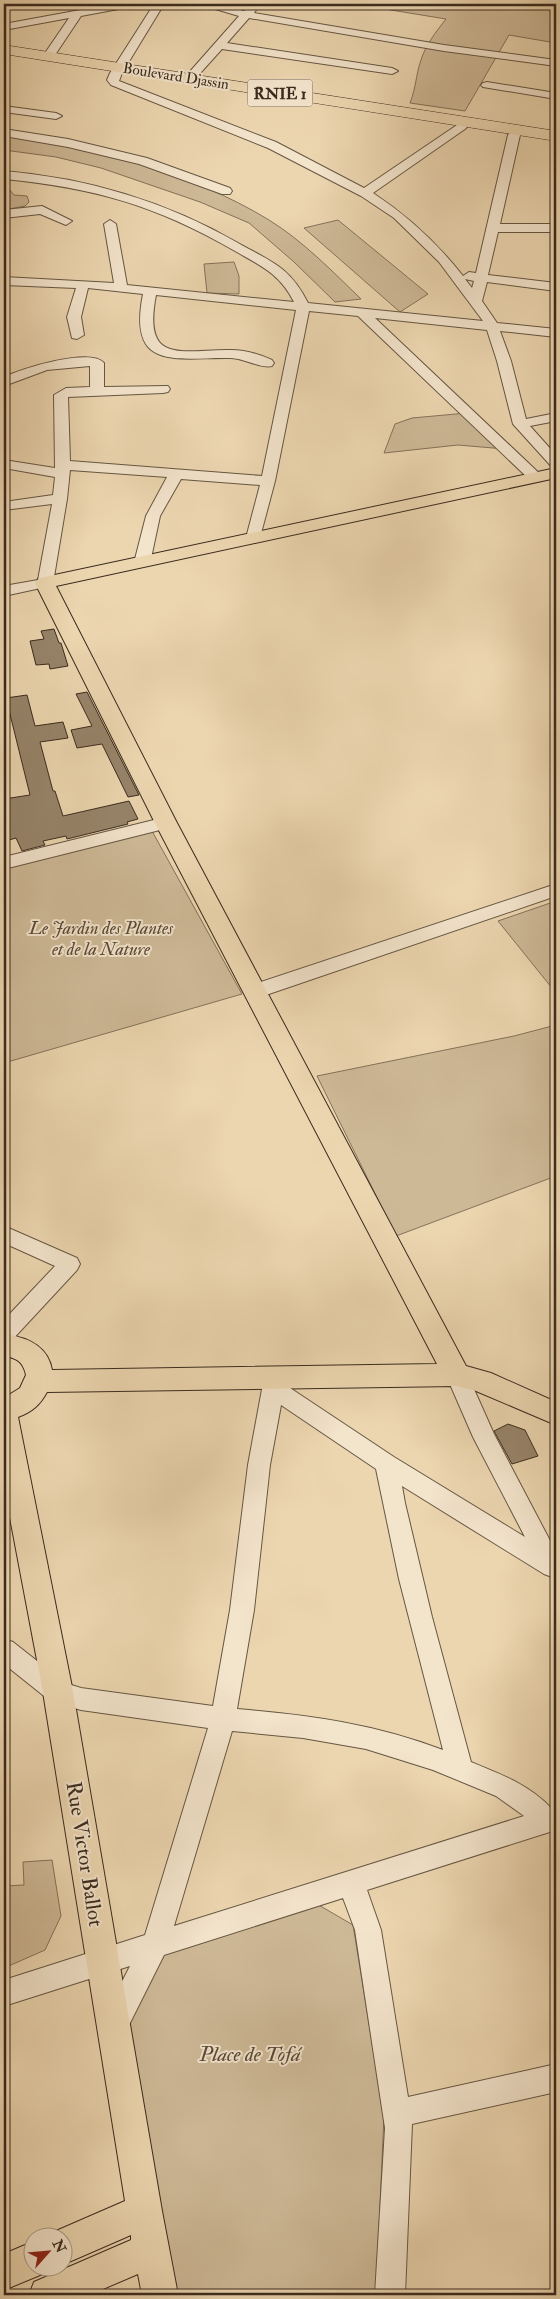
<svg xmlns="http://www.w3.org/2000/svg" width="560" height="2299" font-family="'IM FELL Double Pica',serif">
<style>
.green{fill:#ceb997;stroke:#84725a}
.building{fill:#97846a;stroke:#3a2b1e}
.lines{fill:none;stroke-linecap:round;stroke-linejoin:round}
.minor-casing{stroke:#665642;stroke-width:2}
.major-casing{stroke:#3a2b1e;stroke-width:2}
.highway-casing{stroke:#3a2b1e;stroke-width:1}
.minor{fill:#f3e4cc;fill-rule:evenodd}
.major{fill:#ecd6b0;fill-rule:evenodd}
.highway{fill:#ecd6b0;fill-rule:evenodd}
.labels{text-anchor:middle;stroke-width:4;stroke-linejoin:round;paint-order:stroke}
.far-street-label{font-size:15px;fill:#3a2b1e;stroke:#f3e4cc}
.shield{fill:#f3e4cc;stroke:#726252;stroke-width:1}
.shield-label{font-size:16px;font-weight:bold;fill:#3a2b1e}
.park-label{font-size:18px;font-style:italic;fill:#584736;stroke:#f3e4cc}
.near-street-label{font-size:21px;fill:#3a2b1e;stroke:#f3e4cc}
.near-park-label{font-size:21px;font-style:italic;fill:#584736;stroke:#f3e4cc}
</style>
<rect width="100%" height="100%" fill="#ecd6b0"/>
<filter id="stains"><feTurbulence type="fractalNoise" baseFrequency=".004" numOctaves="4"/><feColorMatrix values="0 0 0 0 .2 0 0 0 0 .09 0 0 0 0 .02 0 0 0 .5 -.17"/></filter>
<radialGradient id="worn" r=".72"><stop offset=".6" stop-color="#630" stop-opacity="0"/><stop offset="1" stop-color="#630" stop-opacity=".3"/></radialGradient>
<path class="green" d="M354 4H556V43L509 35 465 111 410 103C416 88 416 74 421 60 426 44 436 32 446 19Z
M4 133C95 150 189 171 269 220 303 241 332 271 361 299L335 302 294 262 249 223 200 202 101 168 56 157 4 150Z
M9 189 14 195 27 196 29 202 25 206 4 210V190Z
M338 220 428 294 400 312 304 228Z
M234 262 239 276V294L207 293 204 264Z
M467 413 505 449 458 445 384 453 395 424 412 418Z
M152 831 242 994 4 1063V868Z
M556 901V993L498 921Z
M556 1025V1176L396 1236 317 1076 514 1036Z
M52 1860 61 1916 45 1950 4 1968V1886L24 1885 23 1862Z
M317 1904 353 1925 384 2116 376 2295H171L122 2030 158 1956Z"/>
<path class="building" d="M54 629 59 643H61L68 666 50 669 49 664 36 665 30 641 44 639 41 631Z
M87 692 139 795 128 797 102 744 77 748 71 730 92 726 76 694Z
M27 695 35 726 63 722 68 738 40 742 53 791H55L63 816 129 801 138 819 127 822 128 824 67 839 66 836 43 841 45 845 22 851 16 838 9 840 4 827V799L30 795 6 698Z
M508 1424 525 1430 538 1456 512 1464 494 1431Z"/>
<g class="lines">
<g class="minor-casing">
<path id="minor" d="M113 4H134L129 7 81 16 53 58 49 59 43 56 69 18 4 30V24Z
M154 4H164L122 73 119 81 276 142 364 188 457 125H465L467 127 465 129 373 193C408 216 437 243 463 276L469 272 476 273 508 135 510 133H518L520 135 500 224H556V232H498L488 275 556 283V291L487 282 482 301 497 323 556 329V337L500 331 511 361 526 419 556 413V421L530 426 556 455V467L551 466 513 424 497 361 487 330 375 318 540 474 542 477 540 480H530L358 316 309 311 275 481 259 541 254 543 246 538 260 485 181 479 160 516 150 563 147 566H137L134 563 146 516 167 477 70 470 67 499 53 583 50 586 4 596V586L38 580 52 504 4 510V502L53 495 55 477 4 468V460L55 468 54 395 66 388 90 387V366L47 370 4 386V377C21 369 90 347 104 363V387L168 386 170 389 168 392 163 393 68 397 70 461 262 476 296 310 156 295C142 367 183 349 231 350 245 350 259 354 272 360L274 363 272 366C261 369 244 358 230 358 178 357 127 373 143 294L88 288 81 317 84 335 77 339 72 338 67 317 76 288 4 285V277L114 283 104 224 110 220 116 224 127 285 294 302C280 274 261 266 235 251 155 205 95 188 4 179V171C87 178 165 201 238 243 272 262 290 267 308 303L483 321 439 262 394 218 361 196 268 148 111 85 107 80 110 73ZM465 279 474 281 472 288Z
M204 4H220L244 11 253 4 258 7 254 13 444 45 556 60V66L444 51 249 18 227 43 392 68 398 71 392 74 222 49 194 80H186L184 78 186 76 239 16 205 6Z
M487 82 556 93V99L483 87 481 85 483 83Z
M4 106 56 113 62 116 56 119 4 112Z
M4 129 68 139 147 158 230 188 232 191 230 194H222L139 164 68 147 4 136Z
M42 206 72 221 66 225 40 214 4 218V210Z
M166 817 172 819 175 823 172 827 4 869V857Z
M556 884V896L263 996 256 998 249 996 247 991 249 986Z
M4 1226 77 1258 80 1264 77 1270 12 1340 4 1343V1320L55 1266 4 1243Z
M457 1366 465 1369 494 1434 556 1552V1576L552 1577 544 1574 402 1486 405 1503 432 1617 471 1762C500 1774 528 1784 550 1807L556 1806V1830L367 1890 381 1930 408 2097 556 2064V2092L412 2124 405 2295H375L385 2128 355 1930 343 1898 164 1955 124 2035 114 2039 104 2035 100 2025 130 1966 4 2006V1980L145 1935 208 1728 81 1710 58 1703 49 1700 4 1664V1639L13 1642 65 1683 81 1688 213 1706 230 1610 248 1465 262 1389 255 1378 258 1372C270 1368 274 1372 281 1382L394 1457 525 1537 473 1437 446 1375 449 1369ZM281 1405 376 1469 399 1579 443 1750C375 1724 309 1715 237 1709L254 1610 270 1465ZM232 1731 303 1738 366 1749 433 1770 496 1796 524 1816 174 1926Z"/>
</g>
<g class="major-casing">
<path id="major" d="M556 468V478L56 586 177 823 466 1366 491 1373 556 1402V1425L476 1391 457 1386 47 1392C40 1405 32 1412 18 1417L73 1692 162 2211 178 2295H142L138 2274 89 2295H29L34 2282 131 2240V2235L62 2265V2236H48L49 2234 125 2201 43 1692 4 1486V1398L20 1388 26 1375C23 1361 16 1358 4 1356V1334C26 1337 48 1345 52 1370L437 1364 155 823 35 583 38 579 45 577Z
M32 2242V2266H47L45 2273 4 2290V2254Z"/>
</g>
<g class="highway-casing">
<path id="highway" d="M4 45 556 131V141L4 54Z"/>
</g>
<use href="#minor" class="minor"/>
<use href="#major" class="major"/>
<use href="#highway" class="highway"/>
</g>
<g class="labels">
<g class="far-street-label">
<text transform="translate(176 76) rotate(9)" y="5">Boulevard Djassin</text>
</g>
<rect class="shield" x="247.5" y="79.5" width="65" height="27" rx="4"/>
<g class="shield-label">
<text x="280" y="99">RNIE 1</text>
</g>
<g class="park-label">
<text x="101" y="934">Le Jardin des Plantes<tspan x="101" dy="21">et de la Nature</tspan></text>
</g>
<g class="near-street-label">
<text transform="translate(85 1854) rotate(81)" y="7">Rue Victor Ballot</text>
</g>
<g class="near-park-label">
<text x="250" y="2061">Place de Tofá</text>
</g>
</g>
<rect width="560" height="2299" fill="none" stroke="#ecd6b0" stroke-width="20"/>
<rect x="5" y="5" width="550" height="2289" fill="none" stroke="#3a2b1e" stroke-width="2.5"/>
<rect x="10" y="10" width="540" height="2279" fill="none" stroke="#3a2b1e"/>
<g transform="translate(48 2252) rotate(63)"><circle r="24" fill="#f3e4cc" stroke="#a99a86"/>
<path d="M0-4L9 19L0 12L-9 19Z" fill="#8f2418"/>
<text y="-8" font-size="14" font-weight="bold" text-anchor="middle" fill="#3a2b1e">N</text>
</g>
<rect width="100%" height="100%" filter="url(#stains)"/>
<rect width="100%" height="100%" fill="url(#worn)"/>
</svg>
